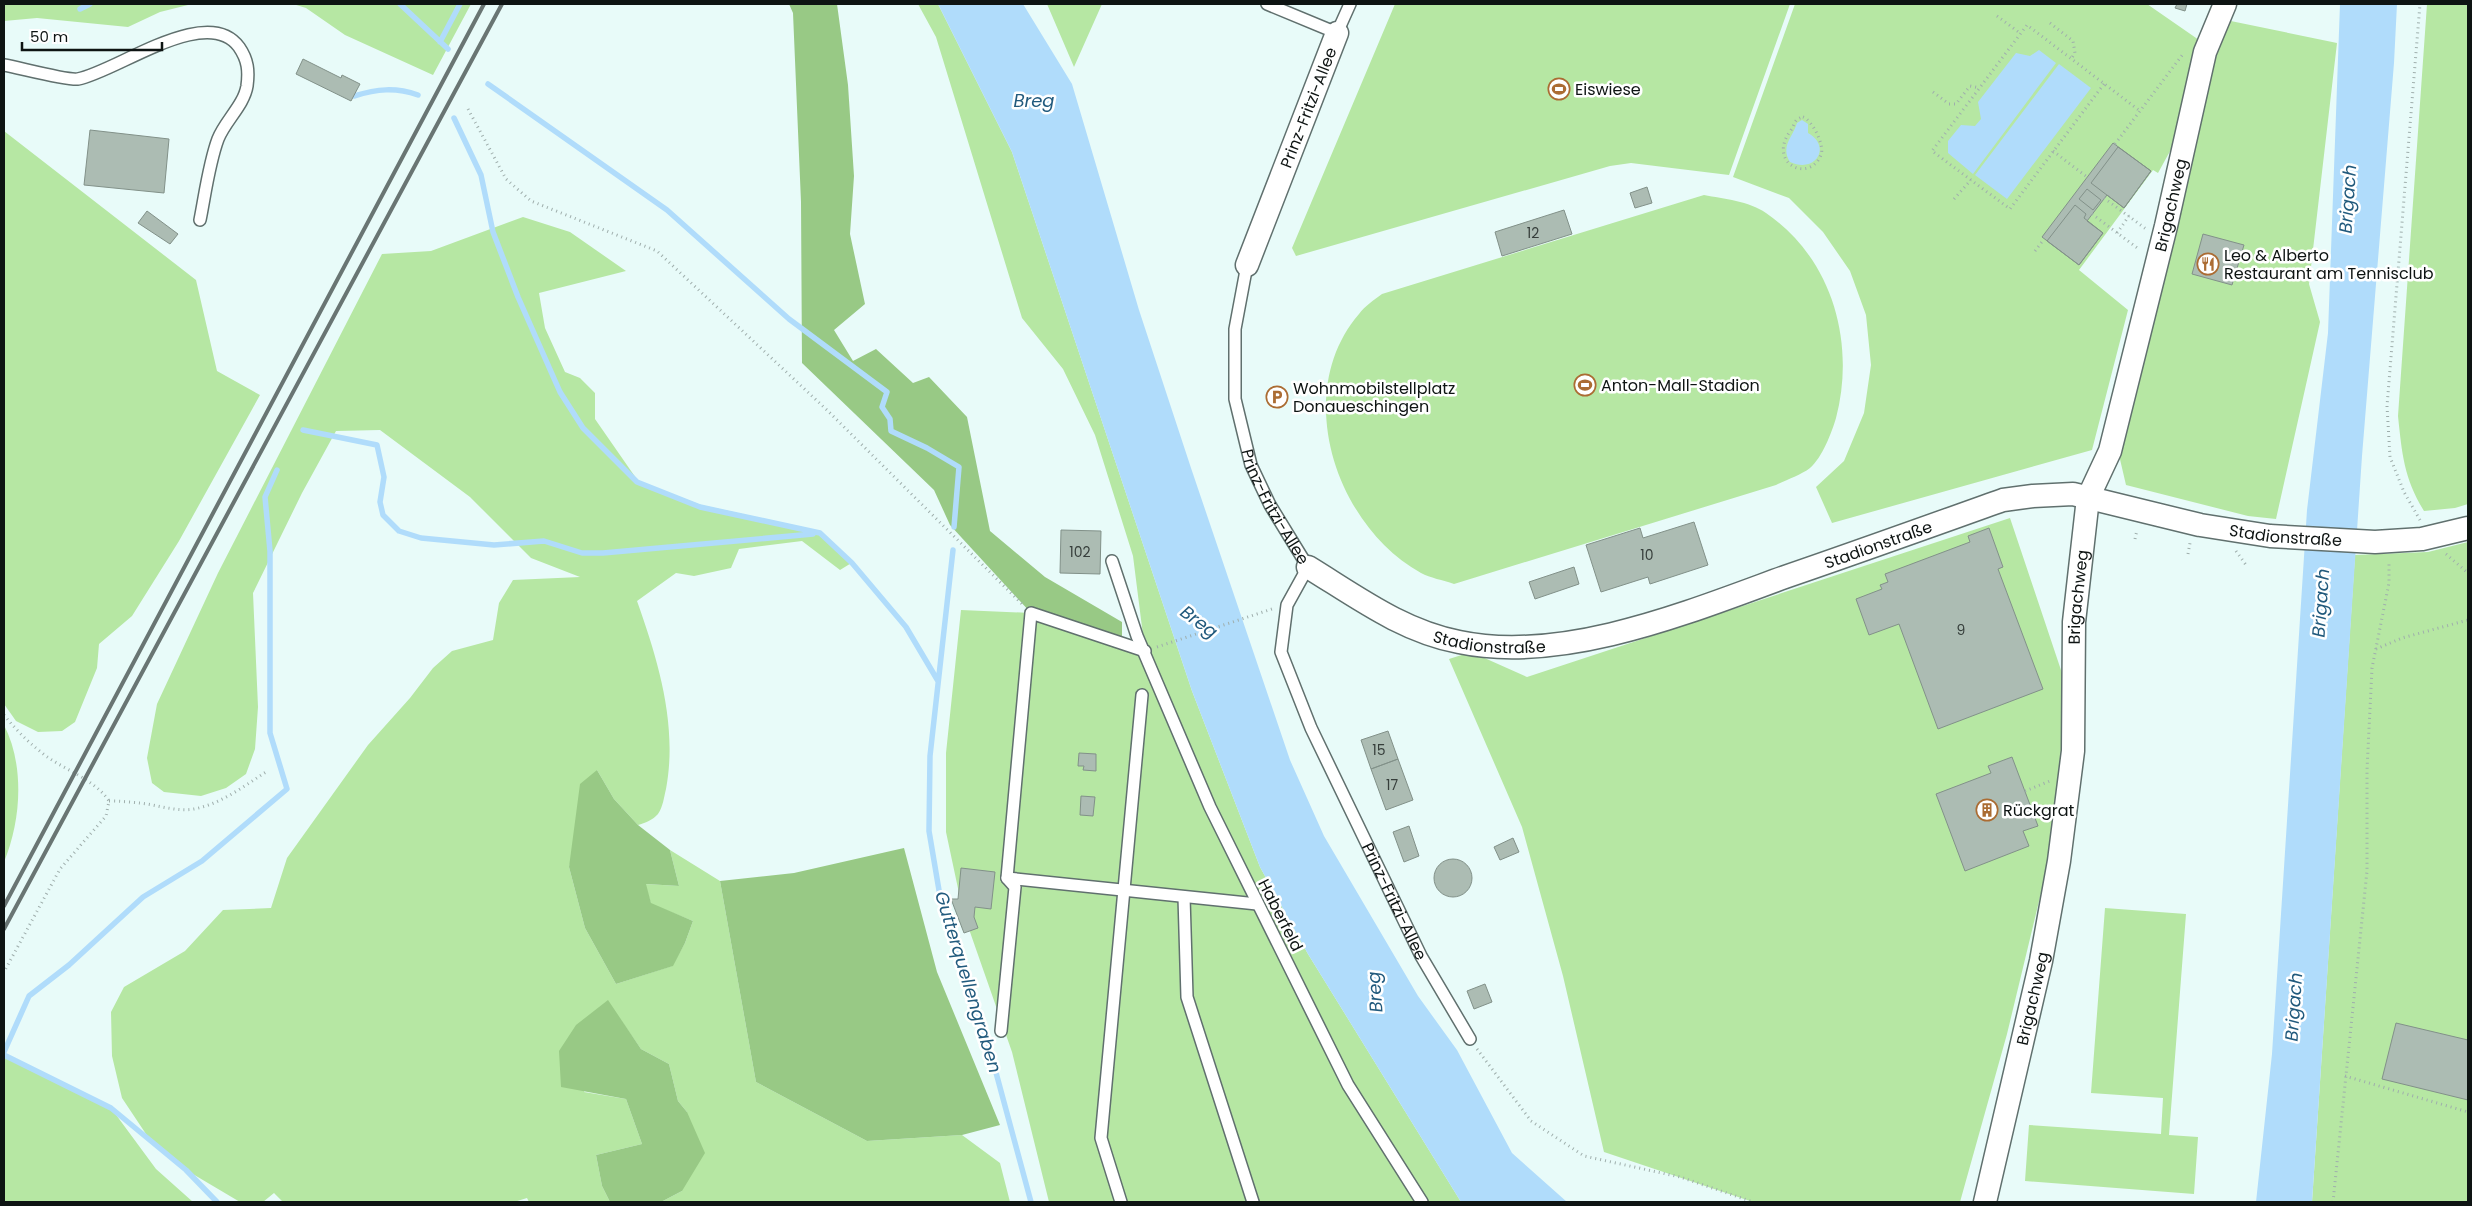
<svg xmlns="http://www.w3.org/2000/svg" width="2472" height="1206" font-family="Poppins,sans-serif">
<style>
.green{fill:#b6e7a3}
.forest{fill:#98c985}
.water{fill:#b0dcfb}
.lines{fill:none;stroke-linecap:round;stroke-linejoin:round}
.stream{stroke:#b0dcfb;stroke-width:5.5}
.building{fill:#acbcb3;stroke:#829189}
.service-casing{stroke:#60706e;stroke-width:14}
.minor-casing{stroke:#60706e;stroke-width:25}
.path{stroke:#9faeac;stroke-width:3;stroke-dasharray:1 4;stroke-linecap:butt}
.service{stroke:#fff;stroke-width:11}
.minor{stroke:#fff;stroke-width:22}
.rail{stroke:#697573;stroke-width:4}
.labels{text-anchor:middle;stroke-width:5;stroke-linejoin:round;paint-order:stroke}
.number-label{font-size:14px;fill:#363e3b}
.poi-label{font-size:16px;fill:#0e1413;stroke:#fff;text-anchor:start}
.street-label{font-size:16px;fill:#0e1413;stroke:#fff}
.water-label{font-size:18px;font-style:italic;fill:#215a7d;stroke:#fff}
</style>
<rect width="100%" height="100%" fill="#e8fbf9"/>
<path class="green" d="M4 4H192L160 12 128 27 37 18 4 21Z
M293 4H471L433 75 345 35 306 8Z
M918 4H938L1012 152 1192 691 1260 867 1308 954 1461 1202H1049L1012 1052 963 912 946 832V753L961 610 1031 613 1145 651 1133 556 1095 435 1063 369 1022 318 936 37Z
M1047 4H1102L1074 67Z
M1395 4H1790L1729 175 1631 163 1610 166 1296 256 1292 248Z
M1795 4H2147L2199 40 2174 144 2158 173 2153 170 2079 270 2128 310 2092 450 1832 523 1816 487 1844 461 1864 413 1871 365 1866 315 1850 271 1823 232 1789 198 1733 177Z
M2427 4H2468V504L2455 508 2424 511C2404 478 2402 454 2398 416Z
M2221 19 2337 43 2309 284 2320 322 2276 519 2248 516 2126 485 2119 455 2179 221Z
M4 131 196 280 217 371 260 395 179 541 132 616 99 644 97 668 75 722 62 731 38 732 16 721 4 704Z
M1704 195C1724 199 1749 201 1766 213 1832 258 1856 342 1836 418 1832 432 1822 458 1810 468 1801 475 1786 480 1776 485L1454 584C1443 580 1430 578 1421 573 1336 526 1291 393 1359 314 1365 306 1374 300 1382 294Z
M523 217 570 232 626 271 539 293 545 328 565 372 580 378 595 393V419L638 481 701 505 820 531 853 562 840 570 802 541 739 549 731 568 694 576 676 573 637 601C658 660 678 725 666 789 664 797 663 807 658 814 653 820 645 823 638 825L614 799 597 770 569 867 585 928 616 984 672 966 685 943 693 921 651 904 645 884 679 886 670 850 720 881 756 1082 867 1141 962 1135 1000 1163 1010 1202H661L682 1191 687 1112 678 1101 669 1064 641 1049 618 1016 584 1092 626 1099 642 1144 596 1155 602 1186 610 1202H529L527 1198 514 1202H283L274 1193 263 1202H240L186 1170 150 1140 122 1098 112 1056 111 1012 124 987 185 951 223 910 271 908 287 858 368 745 410 698 433 668 452 651 493 640 499 603 513 580 580 577 531 558 470 497 380 430 336 431 302 493 253 593 258 707 255 749 246 774 226 788 201 796 164 792 152 783 147 758 157 704 218 573 382 254 431 251Z
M2010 518 2067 688 2063 770 2047 868 2007 1034 1960 1202H1753L1604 1152 1563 976 1522 827 1449 659 1471 652 1527 677Z
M2468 542V1202H2312L2355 555 2428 552Z
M4 725C25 766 21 821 4 862Z
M2105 908 2186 914 2169 1135 2198 1137 2194 1194 2025 1181 2029 1125 2161 1134 2163 1098 2091 1093Z
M4 1055 111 1108 156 1169 193 1202H4Z"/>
<path class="forest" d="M789 4H837L848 85 854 176 850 234 865 304 834 330 853 361 876 349 913 383 929 377 967 417 990 531 1045 577 1122 622V642L1031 613 950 525 934 490 802 363 801 202 793 13Z
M597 770 614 799 638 825 670 850 679 886 646 884 651 903 693 921 685 943 673 966 616 984 585 928 569 867 580 784Z
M904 848 937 972 1000 1125 962 1135 867 1141 756 1082 720 881 794 873Z
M608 1000 641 1049 669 1064 678 1101 687 1112 705 1153 682 1191 661 1202H610L602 1186 596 1155 642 1144 626 1099 561 1087 559 1051 576 1025Z"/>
<path class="water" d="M938 4H1023L1072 84 1139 310 1191 468 1290 760 1324 836 1418 996 1457 1050 1512 1153 1567 1202H1461L1308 954 1260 867 1192 691 1012 152Z
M2340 4H2397L2394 63 2362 456 2312 1202H2256L2272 1054 2307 510 2328 333Z
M2039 50 2056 63 1973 174 1948 153V141L1961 125 1975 126 1981 119 1978 102 2016 53 2030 56Z
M2059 64 2091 88 2007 199 1975 175Z
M1802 120 1808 124V133C1832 146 1816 174 1790 162 1780 146 1793 137 1797 123Z"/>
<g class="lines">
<path class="stream" d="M400 4 448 49
M80 9 90 4
M440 42 460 4
M488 84 667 210 789 319 887 392 882 407 890 419 891 431 927 448 959 467 954 527
M354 96C377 89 395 87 418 95
M454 118 481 175 493 232 518 297 560 392 583 428 637 482 700 507 820 533 852 563 906 627 938 681
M303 430 377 445 384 477 380 502 383 515 399 531 421 538 494 545 544 541 582 553H603L813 534
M953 550 930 756 929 831 942 908 988 1043 1031 1202
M4 1052 29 996 69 965 143 897 202 861 287 789 270 733V551L265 497 277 470
M4 1055 111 1108 186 1170 217 1202"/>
</g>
<path class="building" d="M2177 4H2187L2185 11 2175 8Z
M303 59 341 78 342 75 360 84 351 101 296 74Z
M90 130 169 139 164 193 84 185Z
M2113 143 2151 171 2124 208 2107 195 2087 221 2103 233 2079 265 2042 237Z
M2118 147 2151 171 2124 208 2091 183Z
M1647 187 1652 203 1635 208 1630 193Z
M2087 189 2101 200 2093 210 2079 199Z
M2075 205 2086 214 2084 218 2103 233 2079 265 2047 241Z
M1564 210 1572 234 1502 256 1495 232Z
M147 211 178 234 170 244 138 223Z
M2203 234 2244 245 2232 285 2192 274Z
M1694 522 1708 565 1650 584 1648 577 1601 592 1586 545 1640 528 1643 538Z
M1989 528 2003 567 1998 569 2043 689 1938 729 1899 624 1869 635 1856 599 1882 589 1880 585 1888 582 1885 574 1970 542 1968 536Z
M1061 530 1101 531 1100 574 1060 573Z
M1574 567 1579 584 1535 599 1529 582Z
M1388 731 1398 759 1371 769 1361 740Z
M1079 753 1096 754V771L1083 770 1084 766H1078Z
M2012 757 2038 826 2023 831 2029 846 1965 871 1936 794 1991 773 1988 766Z
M1398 759 1413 800 1386 810 1371 769Z
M1081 796 1095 797 1093 816 1080 815Z
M1409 826 1419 856 1404 862 1393 832Z
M1513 838 1519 852 1500 860 1494 847Z
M1434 878a19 19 0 1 1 38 0a19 19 0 1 1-38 0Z
M961 868 995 872 991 909 975 907 974 917 978 928 964 933 951 899H958Z
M1485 984 1492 1002 1474 1009 1467 991Z
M2396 1023 2468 1040V1100L2382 1079Z"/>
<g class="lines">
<g class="service-casing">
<g id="service">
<path d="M1267 4 1337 33 1350 4"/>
<path d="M4 65C17 67 68 81 78 79 116 72 207 3 239 47 248 60 249 71 247 86 244 105 225 121 218 139 209 163 205 195 200 220"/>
<path id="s1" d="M1247 265 1235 329V399L1251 465 1270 505 1308 567 1287 605 1281 652 1311 728 1421 956 1470 1039"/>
<path d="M1112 561 1137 636 1210 807 1348 1085 1422 1202"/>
<path d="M1007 878 1257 904"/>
<path d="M1184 897 1187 997 1253 1202"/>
<path d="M1001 1031 1015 887 1007 878 1031 613 1145 651"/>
<path d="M1121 1202 1101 1138 1142 695"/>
</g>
</g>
<g class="minor-casing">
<g id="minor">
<path id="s2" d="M1247 265 1337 33"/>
<path id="s3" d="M1308 567C1357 597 1402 631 1459 642 1563 664 1689 612 1785 577 1858 552 1930 526 2003 500L2033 496 2073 494 2200 525 2270 536 2375 542 2422 539 2468 528"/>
<path id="s4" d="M1985 1202 2041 961 2059 861 2073 751 2074 622 2088 498 2110 451 2166 226 2205 52 2225 4"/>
</g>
</g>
<path class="path" d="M1997 16 2020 33
M2050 23 2073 41 2075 53 2071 59
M2104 84 2010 209 1932 151 2027 25 2140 111
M1933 92 1949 104H1956L1970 86 1980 88
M468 109 506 179 531 201 657 251 828 411 1022 604
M1803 117C1812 120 1825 145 1821 155 1809 184 1766 163 1791 130 1795 124 1794 119 1803 117Z
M2115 144 2183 54
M2053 151 2087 177
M2104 198 2146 229
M1954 199 1971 180
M2092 214 2140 250
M2117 233 2129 216
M2035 251 2044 239
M2420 520 2404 492 2390 457 2387 406 2420 4
M2135 539 2137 530
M2236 551 2246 565
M2188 554 2190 543
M2446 554 2468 573
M1157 647 1272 609
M2376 649 2402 638 2468 620
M4 715C16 730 30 744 46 756 67 771 95 780 109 801L106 816 60 869 4 972
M2025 791 2050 781
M109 801C120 801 130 802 140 803 158 805 176 812 194 809 221 804 244 786 266 772
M1477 1049 1531 1121 1584 1156 1680 1177 1753 1202
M2345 1076 2468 1112
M2333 1202 2367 871V770L2372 668 2389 583V561"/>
<use href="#service" class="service"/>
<use href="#minor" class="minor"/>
<path class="rail" d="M4 906 484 4
M4 929 502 4"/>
</g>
<defs>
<g id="stadium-ring" transform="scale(1.125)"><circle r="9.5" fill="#fff" stroke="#ab6c33" stroke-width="1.5"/><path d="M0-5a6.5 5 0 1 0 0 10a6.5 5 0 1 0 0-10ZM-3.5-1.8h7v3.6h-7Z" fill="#ab6c33"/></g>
<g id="restaurant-ring" transform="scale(1.125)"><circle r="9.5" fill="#fff" stroke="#ab6c33" stroke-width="1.5"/><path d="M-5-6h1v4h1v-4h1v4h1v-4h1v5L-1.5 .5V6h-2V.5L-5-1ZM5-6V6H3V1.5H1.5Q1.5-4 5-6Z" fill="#ab6c33"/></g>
<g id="parking-ring" transform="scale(1.125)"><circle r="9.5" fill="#fff" stroke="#ab6c33" stroke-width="1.5"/><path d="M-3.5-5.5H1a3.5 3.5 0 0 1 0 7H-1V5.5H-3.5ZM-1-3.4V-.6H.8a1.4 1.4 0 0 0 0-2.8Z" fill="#ab6c33"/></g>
<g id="building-ring" transform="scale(1.125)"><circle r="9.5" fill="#fff" stroke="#ab6c33" stroke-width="1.5"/><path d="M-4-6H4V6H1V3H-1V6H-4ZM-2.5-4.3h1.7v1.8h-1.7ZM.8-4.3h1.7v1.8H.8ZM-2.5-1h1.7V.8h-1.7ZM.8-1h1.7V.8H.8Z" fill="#ab6c33"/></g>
</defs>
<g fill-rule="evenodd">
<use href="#stadium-ring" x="1559" y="89"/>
<use href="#restaurant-ring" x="2208" y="264"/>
<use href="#stadium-ring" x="1585" y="385"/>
<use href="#parking-ring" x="1277" y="397"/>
<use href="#building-ring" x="1987" y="810"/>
</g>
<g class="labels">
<g class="number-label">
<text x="1533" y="238">12</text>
<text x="1080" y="557">102</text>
<text x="1647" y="560">10</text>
<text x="1961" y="635">9</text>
<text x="1379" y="755">15</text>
<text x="1392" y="790">17</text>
</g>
<g class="poi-label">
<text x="1575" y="95">Eiswiese</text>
<text x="2224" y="261">Leo &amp; Alberto<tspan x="2224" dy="18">Restaurant am Tennisclub</tspan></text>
<text x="1601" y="391">Anton-Mall-Stadion</text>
<text x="1293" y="394">Wohnmobilstellplatz<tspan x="1293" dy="18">Donaueschingen</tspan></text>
<text x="2003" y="816">Rückgrat</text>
</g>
<g class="street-label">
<text dy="6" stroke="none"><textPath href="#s2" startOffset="169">Prinz-Fritzi-Allee</textPath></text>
<text dy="6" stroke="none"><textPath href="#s4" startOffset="1019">Brigachweg</textPath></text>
<text dy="6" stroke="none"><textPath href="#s1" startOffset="251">Prinz-Fritzi-Allee</textPath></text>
<text dy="6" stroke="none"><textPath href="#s3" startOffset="1025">Stadionstraße</textPath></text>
<text dy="6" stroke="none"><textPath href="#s3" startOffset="605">Stadionstraße</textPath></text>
<text dy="6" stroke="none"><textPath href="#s4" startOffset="614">Brigachweg</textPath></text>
<text dy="6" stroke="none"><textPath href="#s3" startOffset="200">Stadionstraße</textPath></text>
<text dy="6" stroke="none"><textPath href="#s1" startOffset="685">Prinz-Fritzi-Allee</textPath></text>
<text transform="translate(1281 915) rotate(63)" y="6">Haberfeld</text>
<text dy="6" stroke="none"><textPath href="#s4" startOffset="209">Brigachweg</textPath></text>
</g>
<g class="water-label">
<text x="1034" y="107">Breg</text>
<text transform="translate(2348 199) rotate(-86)" y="6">Brigach</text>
<text transform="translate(2321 603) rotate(-86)" y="6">Brigach</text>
<text transform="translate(1199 622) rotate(37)" y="6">Breg</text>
<text transform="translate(968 982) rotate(73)" y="6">Gutterquellengraben</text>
<text transform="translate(1375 992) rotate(-94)" y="6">Breg</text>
<text transform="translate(2294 1007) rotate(-86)" y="6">Brigach</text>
</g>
</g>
<rect width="2472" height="1206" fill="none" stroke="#0e1413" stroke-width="10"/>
<path d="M22 42v8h140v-8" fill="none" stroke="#0e1413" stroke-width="2.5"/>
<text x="30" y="42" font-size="15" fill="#0e1413" stroke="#ffffff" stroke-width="4" paint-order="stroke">50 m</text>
</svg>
